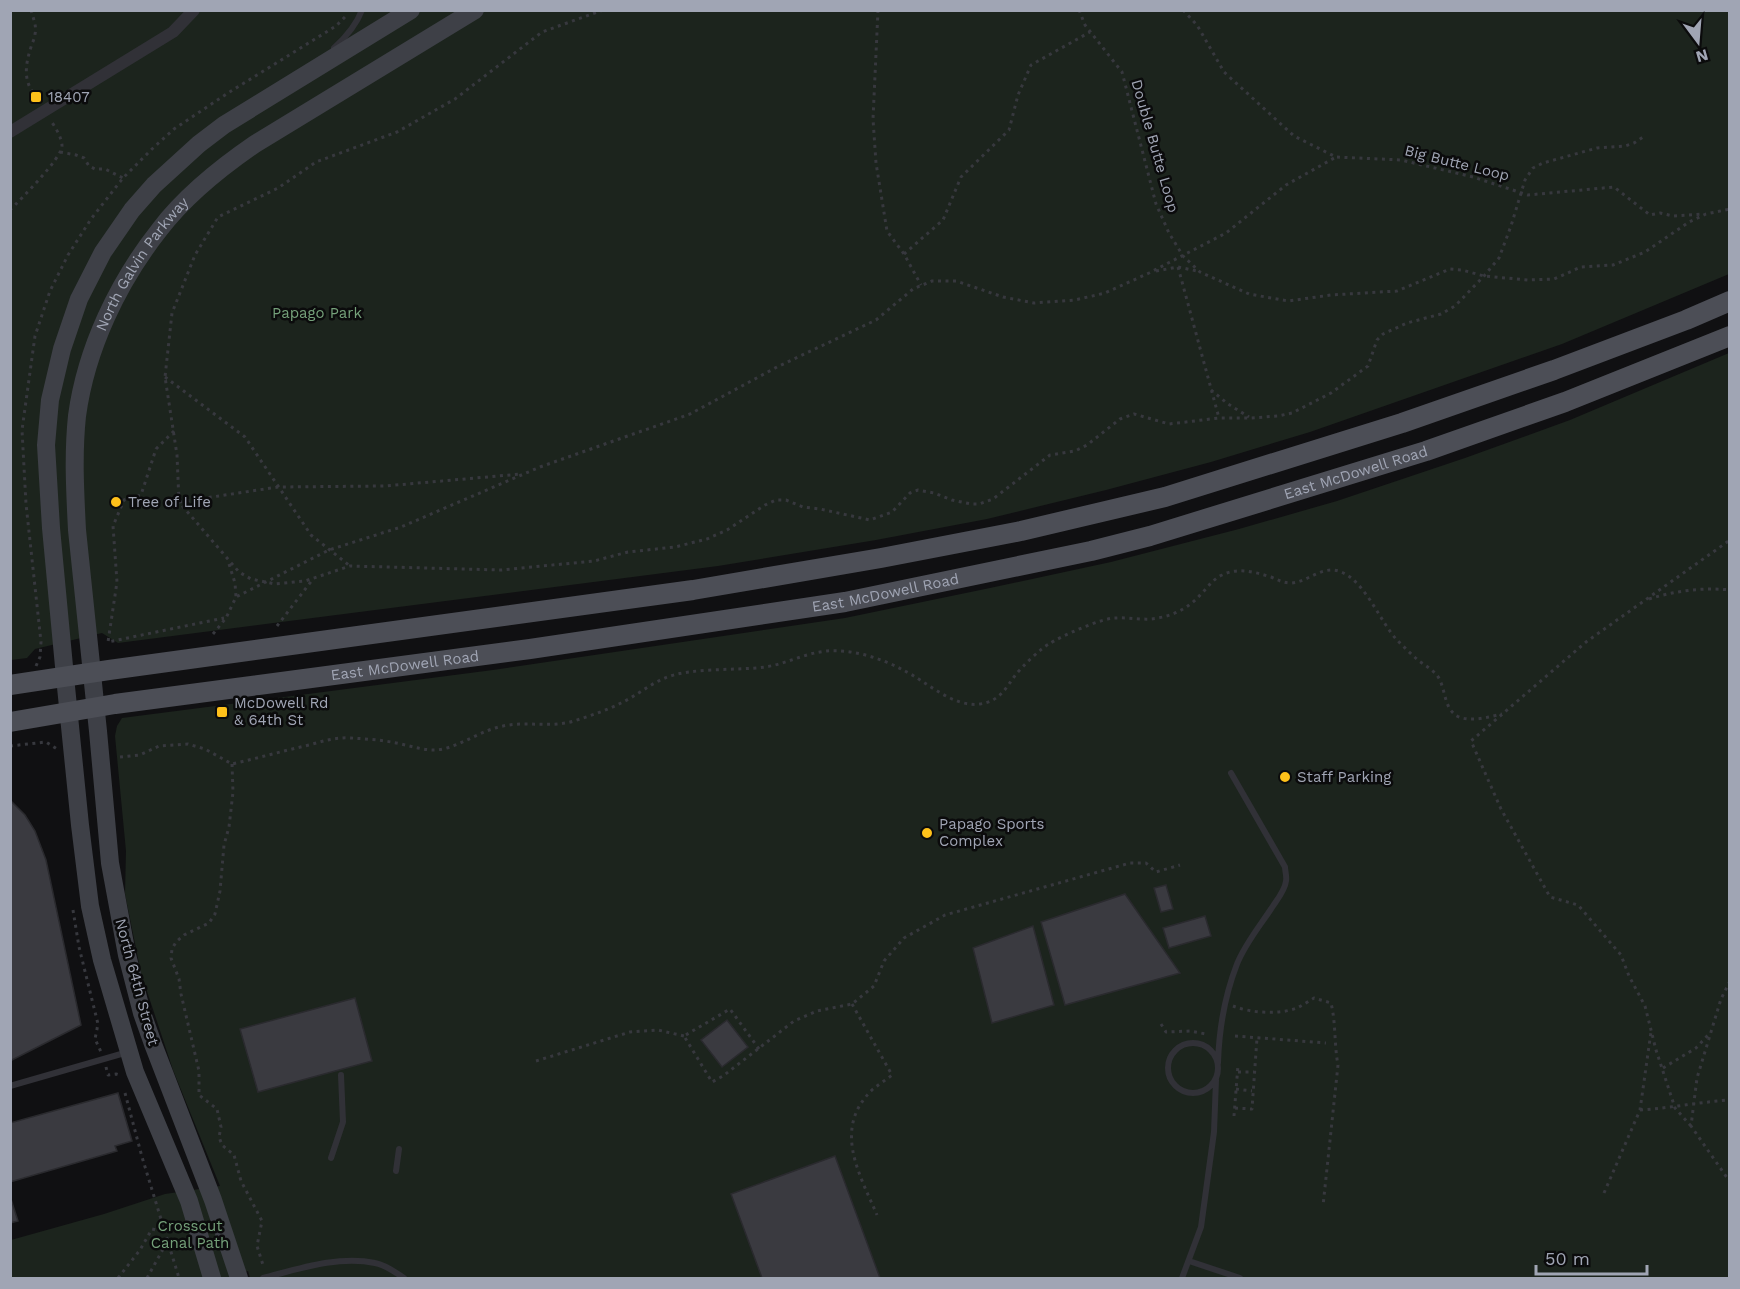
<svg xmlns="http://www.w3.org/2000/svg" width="1740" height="1289" font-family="'Work Sans',sans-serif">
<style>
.green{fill:#1c241d}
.building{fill:#3a3a40;stroke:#2a2a2e;stroke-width:1.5}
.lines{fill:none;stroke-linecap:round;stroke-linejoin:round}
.path{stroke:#37383e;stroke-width:3;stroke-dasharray:3 4.5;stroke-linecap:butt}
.service{stroke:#313137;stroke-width:6}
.minor{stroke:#313137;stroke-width:12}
.secondary{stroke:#3e4047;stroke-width:18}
.primary{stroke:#4c4e56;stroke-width:20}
.poi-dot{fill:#ffc11a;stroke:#0b0b0c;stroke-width:2}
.labels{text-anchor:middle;stroke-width:5;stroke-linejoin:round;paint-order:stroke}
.poi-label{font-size:15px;fill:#a0a5b4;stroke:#0b0b0c;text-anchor:start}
.street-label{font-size:15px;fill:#a0a5b4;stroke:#0b0b0c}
.park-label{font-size:15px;fill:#75a17a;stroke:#0b0b0c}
</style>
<rect width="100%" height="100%" fill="#101012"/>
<path class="green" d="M10 11H1729V274L1562 344 1310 432 1211 462 1106 490 987 519 876 540 718 566 118 643 102 633 35 649 27 658 11 660Z
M1729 353V1278H250L248 1271 226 1278H11V1240L104 1214 165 1194 220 1186 173 1070 141 973 125 894 126 851 115 736 117 726 122 718 493 670 845 618 990 588 1111 562 1239 529 1337 501 1465 458 1570 420Z"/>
<path class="building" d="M10 800 25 815 35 831 46 860 81 1025 10 1061Z
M1166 885 1173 909 1161 912 1154 888Z
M1125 894 1180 973 1065 1005 1041 922Z
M1205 916 1211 936 1169 948 1163 928Z
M1033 926 1054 1005 992 1023 973 948Z
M355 998 372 1061 258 1092 240 1029Z
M727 1020 748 1047 722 1067 701 1040Z
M118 1093 132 1141 115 1146 117 1151 10 1182V1123Z
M835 1156 880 1278H762L731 1194Z
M10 1196 18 1221 10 1223Z"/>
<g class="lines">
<path class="path" d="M31 10C33 18 37 26 35 34 35 38 33 41 32 44 25 65 22 82 38 99
M603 10 542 32 455 99 397 132 316 162 278 188 218 217 195 255 172 313 165 377 177 455 179 502 239 572 251 579 275 584 305 581 350 566 501 570 594 561 628 552 675 547 707 539 727 530 765 505 776 500H786L803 507 820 509 870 520 892 512 910 493 918 490 934 493 952 500 971 504H979L993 499 1050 455 1075 451 1087 445 1120 419 1134 414 1169 424 1219 418H1251L1278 416 1292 413 1331 393 1368 366 1377 340 1383 334 1407 323 1441 314 1455 306 1484 276 1499 258 1511 226 1525 180 1533 168 1543 163 1597 148 1625 146 1634 143 1646 135
M878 10 873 119 876 163 887 231 904 254 921 285
M1079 10 1085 25 1122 72 1156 204 1169 233 1183 256 1200 272 1249 294 1288 301 1331 295 1397 291 1450 269 1462 270 1484 276 1528 280 1554 279 1581 267 1613 265 1645 252 1689 222 1706 214 1730 209
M1183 10 1197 25 1224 72 1294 136 1336 157 1401 160 1473 177 1528 195 1614 187 1650 215 1660 213 1673 216 1704 214
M60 152 76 155 84 158 89 166 95 169H105L123 178
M10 210C20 200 62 158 62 146 62 138 55 126 50 120
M904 254 943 220 961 177 1009 130 1018 95 1031 65 1090 32
M1178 267 1219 418
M1156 271 1178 267 1197 271
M165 377 245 437 311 535 350 566
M1211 390 1228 404 1249 417
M174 431 156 449 141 495 124 500 113 526 117 582 108 642 224 618
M179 502 278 487 385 486 521 474
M229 564 235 583 236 597
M1649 599C1674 591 1703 587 1730 590
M277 626 313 579
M213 634 226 618 236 597 329 550 401 527 540 467 690 414 777 367 876 320 913 289 932 281H956L1003 297 1034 303 1075 300 1105 293 1149 273 1226 233 1286 185 1336 157
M36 666 40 657 41 642 26 504 22 430 35 336 50 291 68 255 91 219 123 178 152 149 174 129 228 93 336 26 348 14
M10 746 46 742 57 749
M120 757 140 755 159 746 188 744 205 749 232 764C258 758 283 751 309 745 323 741 336 737 351 738 367 739 384 740 401 744 415 747 428 752 443 749 464 744 482 730 503 726 527 721 551 728 574 721 590 716 607 710 621 703 636 696 650 684 665 678 691 667 735 671 765 667 786 664 805 653 827 651 852 649 881 658 903 670 926 681 953 708 980 704 1001 701 1006 687 1017 673 1023 666 1041 648 1049 644 1061 636 1102 618 1115 618 1130 617 1144 621 1158 618 1175 615 1190 607 1201 594 1208 587 1213 579 1222 575 1238 567 1254 572 1271 577 1278 580 1283 583 1291 583 1306 582 1317 570 1332 570 1362 571 1379 622 1398 641 1405 648 1412 655 1419 661 1425 665 1431 669 1436 674 1447 687 1442 709 1459 717 1472 722 1489 717 1502 714
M232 764 233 792 229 827 224 845 220 891 215 914 209 923 184 935 176 942 172 949 171 958 179 979 181 994 199 1071V1095L217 1109 221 1127 219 1137 222 1145 234 1155 241 1181 262 1221 257 1246 263 1265
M73 910 79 947 98 1024 95 1039 101 1052
M1730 981 1721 999 1697 1078 1691 1126 1730 1182
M852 1004 892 1075C886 1080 879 1084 873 1089 832 1128 859 1173 877 1215
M1233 1006C1251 1013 1278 1015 1297 1008 1303 1005 1309 1001 1314 998L1331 1003C1336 1023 1334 1044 1338 1065L1323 1206
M1161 1024 1166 1032 1190 1031 1206 1034
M1235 1036 1326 1043
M759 1049 730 1009 684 1036 712 1082 723 1076 794 1021 817 1011 852 1004 874 986 884 961 904 938 945 915 1130 863H1146L1156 872 1180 865
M536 1061 630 1032 658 1030 684 1036
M106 1067 108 1075 116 1074 119 1075
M1663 1068 1696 1048 1710 1033
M1238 1072H1254
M1236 1089 1252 1091
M125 1093 142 1157 179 1278
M1235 1108 1252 1109 1257 1038
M1640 1110C1671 1108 1699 1102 1730 1100
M1234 1116 1238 1065
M1691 1126 1675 1108 1656 1050 1645 1006 1629 976 1621 955 1578 905 1550 897 1501 809 1471 741 1586 642 1730 540
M1604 1193 1640 1110 1651 1032
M118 1278 140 1250 152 1229 164 1232
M147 1278 167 1242"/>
<path class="service" d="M334 48C346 37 356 26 362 10
M1168 1068a25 25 0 1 1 50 0a25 25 0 1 1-50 0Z
M1218 1063C1219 1030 1225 995 1237 964 1245 944 1259 927 1271 909 1276 901 1285 891 1286 881 1287 877 1285 871 1285 867L1231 773
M10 1086 128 1052
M331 1158 343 1122 341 1075
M396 1171 399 1149
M1189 1261 1240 1278
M263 1278C298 1269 339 1255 375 1263 386 1265 395 1272 404 1278
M1182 1278 1201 1227 1214 1132 1216 1080"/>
<path class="minor" d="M10 132 173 32 194 10"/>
<g class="secondary">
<path d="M212 1278 189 1201 135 1072 102 960 90 906 80 825 65 677 51 528 46 445 50 400 62 349 79 299 103 252 132 210 154 185 199 144 224 125 411 10"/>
<path id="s1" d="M239 1278 213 1200 153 1044 142 1013 127 955 110 863 98 731 77 530C75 491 73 454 77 416 86 349 118 282 160 229 186 195 220 168 255 144L475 10"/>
</g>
<g class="primary">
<path d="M10 685 109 670 693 590 881 558 1021 531 1165 497 1402 423 1554 370 1686 320 1730 301"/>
<path id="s2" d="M10 722 115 704 530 649 845 602 1091 551 1150 536 1426 451 1565 402 1730 336"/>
</g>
</g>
<g class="poi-dot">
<rect x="30" y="91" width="12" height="12" rx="3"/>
<circle cx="116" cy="502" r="6"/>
<rect x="216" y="706" width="12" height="12" rx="3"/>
<circle cx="1285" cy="777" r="6"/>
<circle cx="927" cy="833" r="6"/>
</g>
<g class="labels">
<g class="poi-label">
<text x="48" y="102">18407</text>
<text x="128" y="507">Tree of Life</text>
<text x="234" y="708">McDowell Rd<tspan x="234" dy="17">&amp; 64th St</tspan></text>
<text x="1297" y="782">Staff Parking</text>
<text x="939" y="829">Papago Sports<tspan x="939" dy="17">Complex</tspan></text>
</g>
<g class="street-label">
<text transform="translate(1155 146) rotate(74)" y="5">Double Butte Loop</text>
<text transform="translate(1457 163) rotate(14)" y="5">Big Butte Loop</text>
<text dy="5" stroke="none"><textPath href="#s1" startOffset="1052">North Galvin Parkway</textPath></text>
<text dy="5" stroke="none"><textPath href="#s2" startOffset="1371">East McDowell Road</textPath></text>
<text dy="5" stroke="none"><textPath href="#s2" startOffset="885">East McDowell Road</textPath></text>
<text dy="5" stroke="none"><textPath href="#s2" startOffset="399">East McDowell Road</textPath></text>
<text transform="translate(137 982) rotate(75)" y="5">North 64th Street</text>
</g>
<g class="park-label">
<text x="317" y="318">Papago Park</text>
<text x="190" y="1231">Crosscut<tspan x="190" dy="17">Canal Path</tspan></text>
</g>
</g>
<rect width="1740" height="1289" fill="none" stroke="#a0a5b4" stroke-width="24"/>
<g transform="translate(1698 42) rotate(164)" stroke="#0b0b0c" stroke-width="4.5" paint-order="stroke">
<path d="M0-4.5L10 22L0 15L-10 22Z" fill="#a0a5b4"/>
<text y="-9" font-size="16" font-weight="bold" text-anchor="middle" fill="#a0a5b4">N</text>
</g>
<path d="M1536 1265v9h111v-9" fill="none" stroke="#a0a5b4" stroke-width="3"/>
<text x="1545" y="1265" font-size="18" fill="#a0a5b4" stroke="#0b0b0c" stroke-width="4.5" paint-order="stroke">50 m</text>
</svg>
